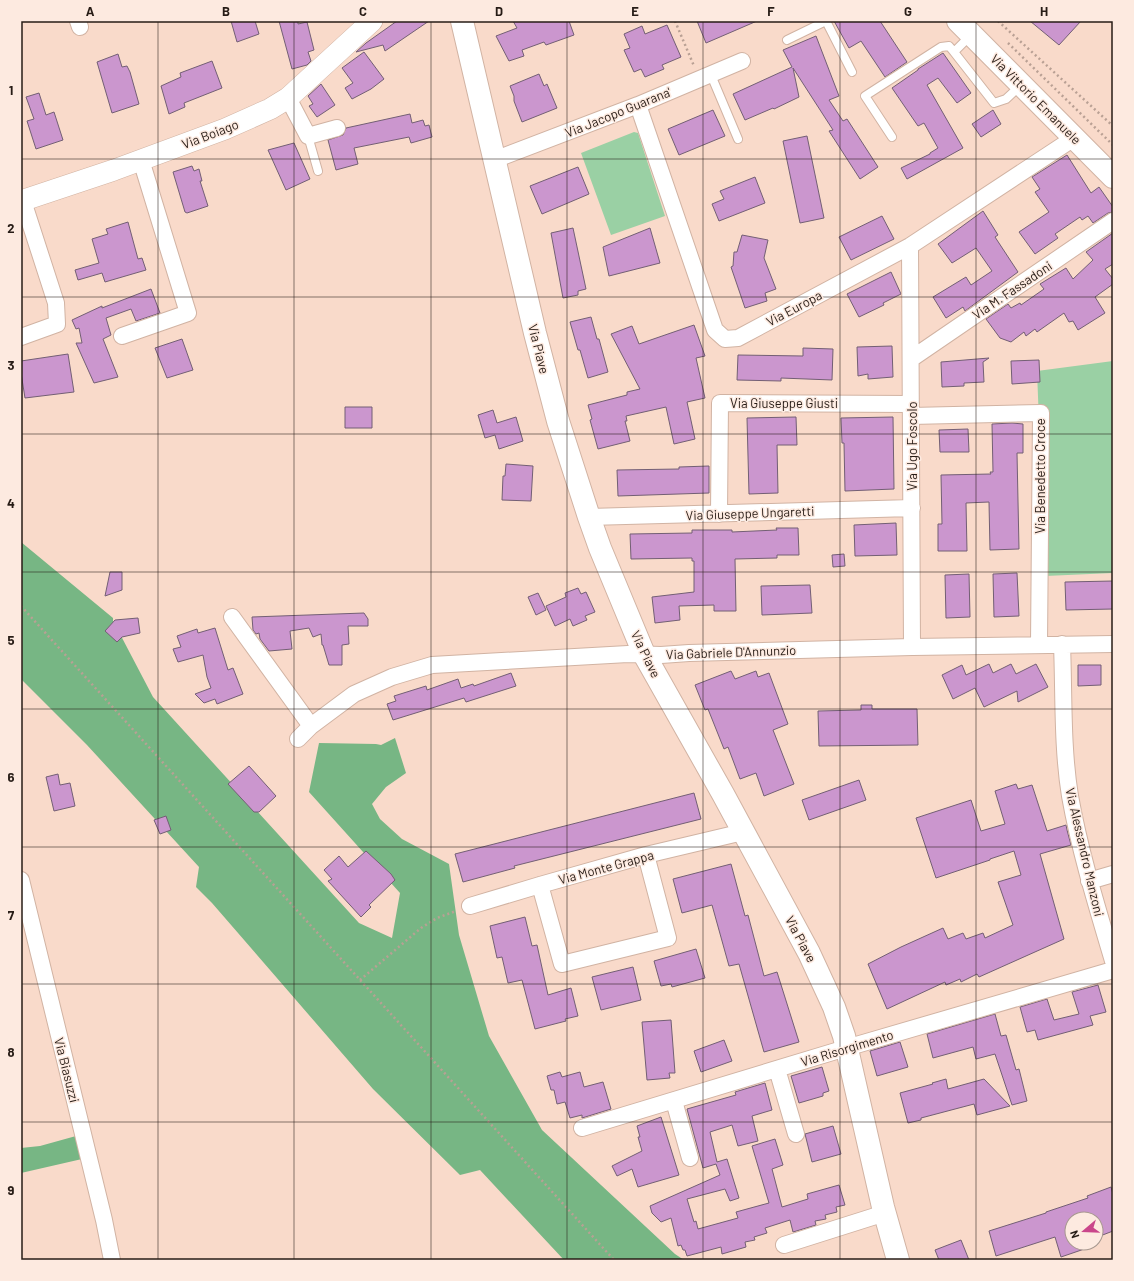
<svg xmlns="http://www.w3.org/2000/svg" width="1134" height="1281" font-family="Barlow,sans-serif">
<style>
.green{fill:#9ad0a4}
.forest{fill:#77b684}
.building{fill:#cb96ce;stroke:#735f74}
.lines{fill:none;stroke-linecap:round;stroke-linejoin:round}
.service-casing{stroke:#d1b3a3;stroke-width:10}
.minor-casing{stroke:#d1b3a3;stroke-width:18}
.tertiary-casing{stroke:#d1b3a3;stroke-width:22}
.secondary-casing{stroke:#d1b3a3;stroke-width:24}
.primary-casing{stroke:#d1b3a3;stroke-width:24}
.path{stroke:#b9a094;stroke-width:2.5;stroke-dasharray:2 3;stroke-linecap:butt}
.service{stroke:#fff;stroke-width:8}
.minor{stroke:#fff;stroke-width:16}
.tertiary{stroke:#fff;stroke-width:21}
.secondary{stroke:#fff;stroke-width:22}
.primary{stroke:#fff;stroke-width:22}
.grid{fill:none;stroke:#271c16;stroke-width:1;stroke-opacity:0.55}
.labels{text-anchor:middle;stroke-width:3;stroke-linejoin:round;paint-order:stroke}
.street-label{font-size:13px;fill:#271c16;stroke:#fdeae0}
.neatline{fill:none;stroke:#271c16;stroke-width:1.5}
.grid-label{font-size:13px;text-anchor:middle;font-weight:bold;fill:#271c16}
</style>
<rect width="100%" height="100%" fill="#f9daca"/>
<path class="green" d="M634 132 638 133 665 216 611 235 581 153Z
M1113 361V573L1045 576 1037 371Z"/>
<path class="forest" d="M21 542 113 618V635L120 634 153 697 359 923 392 938 400 893 309 792 319 743 376 744 381 745 395 738 406 773 386 787 372 804 380 819 402 839 449 864 459 935 489 1036 542 1130 675 1254 684 1260H564L480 1170 460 1175 373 1089 212 903 196 887 199 867 87 745 21 679Z
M76 1136 82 1159 21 1173V1148L40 1146Z"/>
<path class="building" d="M231 21H255L259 34 237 42Z
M279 21H298V24L307 22 314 50 308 52 311 61 307 65 292 69Z
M397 21H429L385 51 383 45 356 52 366 43Z
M513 21H569L574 35 546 45 544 42 522 50 524 56 509 61 496 36 517 28Z
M697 21H757L706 43Z
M834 21H880L907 62 885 77 861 41 849 48Z
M1030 21H1081L1059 45Z
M667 25 681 57 662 65 664 69 645 77 641 69 634 72 624 50 630 48 624 34 642 26 645 34Z
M816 36 839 96 829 100 843 121 847 119 878 167 860 179 829 131 833 130 793 68 799 97 774 109 773 108 745 120 733 94 792 67 783 50Z
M364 52 384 79 371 89 352 99 345 88 353 83 342 68Z
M943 53 971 93 957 103 938 78 927 85 963 148 907 179 901 168 930 154V153L938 148 924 123 918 126 892 88 918 70V69Z
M118 54 122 67 127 66 130 72 139 104 112 113 97 62Z
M212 61 222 88 184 103 185 107 169 114 161 86 181 77 180 73Z
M539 74 544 86 547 84 557 108 522 122 514 101V96L510 86Z
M321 84 335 105 317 117 309 106 313 104 308 96Z
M39 93 46 115 54 112 63 140 36 149 27 121 34 119 26 97Z
M713 110 725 136 679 155 668 129Z
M993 110 1001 124 981 137 972 124Z
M410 114 412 123 423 120 425 126 429 125 432 137 411 143 409 137 354 148 358 164 336 170 328 140 343 135 346 128Z
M807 136 824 218 800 223 783 141Z
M294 143 310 179 286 190 268 150Z
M1067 155 1091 193 1099 187 1113 207V212L1108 213 1093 223 1088 216 1082 220 1080 217 1055 234 1058 238 1035 254 1019 232 1049 212 1035 192 1040 189 1032 177Z
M192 166 194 171 199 169 202 181H200L208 206 187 213 185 212 173 172Z
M578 167 589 194 542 214 530 186Z
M755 177 765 203 719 221 712 204 724 199 720 191Z
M983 211 998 235 995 237 1018 272 965 311 963 307 946 318 933 297 966 277 971 285 992 271 976 248 952 263 938 244Z
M882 216 894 239 851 260 839 237Z
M128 222 138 259 142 258 146 270 105 282 102 273 78 280 75 270 99 263 92 239 108 234 106 229Z
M573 228 586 289 578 291V295L563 298 551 233Z
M650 228 660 263 609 276 603 247Z
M1113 233V264L1105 269 1113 279V284L1095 297 1105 313 1078 330 1073 321 1069 322 1064 313 1037 332 1035 329 1026 336 1024 332 1011 342 1000 338 986 319 1008 304 1011 308 1020 303 1021 305 1044 289 1040 284 1066 268 1073 279 1093 260 1086 252Z
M742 235 768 240 764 258 776 289 765 293 767 301 745 308 731 267 733 266 734 252H737Z
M891 272 901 294 883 303 884 305 859 317 847 294Z
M151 289 160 313 136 321 131 309 106 318 111 335 103 339 118 377 94 383 76 343H82L79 328 76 329 72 320 102 306V308Z
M591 317 597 339H599L608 372 588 378 580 350H578L570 322Z
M694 325 705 356 696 358 705 398 687 402 695 439 674 444 666 407 626 416 627 421H625L630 441 598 449 590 420 592 419 588 405 627 395V392L640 389 611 334 632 326 639 344Z
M182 339 193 370 167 378 155 348Z
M892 346 893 377 868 379V374L858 376 857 347Z
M803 348 833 349 832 380 781 378V381L737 380 738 355 803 356Z
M68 354 74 392 25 398 21 373V361Z
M989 358 983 362 984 382 964 383V386L942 387 941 362Z
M1039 360 1040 382 1012 384 1011 361Z
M345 407H372V428H345Z
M493 410 497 423 516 417 523 441 499 449 495 435 485 438 478 415Z
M796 417 797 445H777L778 493 749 494 747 418Z
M893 417 894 489 845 491 844 443H842L841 418Z
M1012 423 1023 424V453H1017L1019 549 990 550 989 502 966 503 967 551H938V524H942L941 475 991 474 990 472H993L992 424Z
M968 429 969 452H940L939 430Z
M506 464 533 466 531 501 502 500 503 476H505Z
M709 466V493L618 496 617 470 679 469V467Z
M896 523 897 555 855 556 854 525Z
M776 528H798L799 555H777V558L735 559 736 611H714V605L679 606 680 620 655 623 652 597 694 592V561H692V558L631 559 630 534 692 533V530H732V532L777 530Z
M844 554 845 566 833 567 832 555Z
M110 572H122V590L105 596Z
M1017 573 1019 616 994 617 993 574Z
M969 574 970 617 946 618 945 575Z
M1113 581V609L1066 610 1065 582Z
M810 585 812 613 762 615 761 586Z
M578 588 581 594 586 592 595 612 585 616 587 620 573 626 570 619 555 626 546 606 566 597 565 593Z
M538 593 546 610 536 615 528 597Z
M364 613 368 619V626H348L349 644 342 645V665H329L323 645H322L321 634 313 637 309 628 290 631 292 649 269 651 260 639 259 633 256 634 253 630 252 617Z
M138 618 140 633 122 637 117 642 105 631 115 620Z
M215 628 228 670 233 668 243 694 217 704 215 699 204 703 195 694 211 688 207 677 203 655 178 662 173 649 181 647 177 636 197 629 198 633Z
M989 664 993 673 1011 664 1016 674 1036 664 1048 687 1018 702 1017 691 984 707 975 688 953 699 942 675 962 665 966 675Z
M1078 665H1101V685L1078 686Z
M731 671 735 679 756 671 758 677 769 673 788 724 773 730 794 784 764 796 756 773 740 779 728 747 724 749 708 709 705 710 695 685Z
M511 673 516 686 466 702 464 698 393 720 387 704 396 701 394 696 426 686 427 690 458 679 461 688 473 684 474 686Z
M861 705H872V709H917L918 745 819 746 818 711 861 710Z
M249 766 276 796 259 812H254L228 784Z
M58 774 60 785 70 783 75 806 54 811 46 777Z
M859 780 866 800 809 820 802 800Z
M1016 784 1018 789 1032 785 1047 831 1066 825 1067 830 1071 845 1040 854 1064 939 979 977 977 974 961 982 960 979 946 985 945 982 887 1009 868 964 901 947 943 928 948 939 963 933 966 939 983 933 985 938 1013 925 998 882 1021 875 1014 851 990 859V860L936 878 916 818 971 800 981 831 1005 824 995 791Z
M694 793 701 819 514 866 515 868 463 882 455 854Z
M166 816 171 830 160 834 154 820Z
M366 851 391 874 395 880 369 905 371 907 361 917 328 881 332 879 324 870 339 856 348 867Z
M731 864 745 916 748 915 764 976 777 972 799 1042 764 1052 739 964 729 966 712 905 682 913 673 879Z
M525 917 532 946 537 945 548 995 571 988 578 1016 565 1019 566 1021 535 1029 522 980 508 983 502 957 497 958 490 926Z
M696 949 705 978 672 987 671 984 661 986 654 961Z
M633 967 641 1000 601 1010 592 977Z
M1098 985 1106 1012 1090 1016 1093 1025 1038 1040 1035 1030 1027 1032 1020 1007 1047 999 1054 1020 1079 1014 1072 992Z
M995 1014 1001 1036 1006 1035 1016 1070 1019 1069 1027 1101 1012 1105 995 1054 976 1059 973 1047 933 1058 927 1034Z
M671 1020 675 1073H669L670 1078 647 1080 642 1022Z
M724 1040 732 1061 701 1072 694 1051Z
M900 1042 908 1067 877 1076 870 1051Z
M822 1067 829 1091 823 1093V1096L799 1103 791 1076Z
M560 1072 562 1077 580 1072 584 1087 603 1082 611 1109 582 1118V1115L570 1118 565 1102 557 1104 554 1090H551L547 1076Z
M946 1079 948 1089 984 1079 1010 1106 977 1115 974 1104 921 1118V1120L908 1123 900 1093 933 1084 932 1083Z
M765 1083 772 1110 752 1116 758 1141 738 1146 732 1125 710 1132 717 1162 727 1159 739 1198 730 1201 725 1189 687 1199 694 1222 696 1221 698 1229 738 1218 736 1212 769 1203 752 1146 775 1139 783 1165 772 1169 782 1207 808 1199 807 1194 839 1185 845 1205 836 1207 837 1212 825 1215 826 1219 815 1221 816 1225 793 1232 790 1220 765 1228 767 1233 754 1237 755 1240 745 1242 746 1247 722 1254 721 1247 687 1256 685 1250H683L681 1245 678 1246 671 1218 661 1222 652 1213 650 1206 720 1175 716 1164 703 1168 687 1109 736 1095 735 1092Z
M661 1117 679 1175 638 1187 632 1169 617 1176 612 1166 642 1151 638 1137H640L637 1126Z
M833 1126 841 1154 812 1162 805 1134Z
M1111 1187 1113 1194V1231L1100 1236 1096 1219H1072V1243H1096V1245L1061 1257 1055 1237 996 1256 989 1231 1046 1213V1212L1088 1198 1087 1196Z
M961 1240 969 1260H939L935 1250Z"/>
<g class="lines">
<g class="service-casing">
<path id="service" d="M826 21 852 72
M971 35 954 52 994 103 1006 99 1020 86
M787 40 826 21
M711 75 738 139
M308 136 318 171
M892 137 865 96 941 47 949 46 954 52"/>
</g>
<g class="minor-casing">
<path id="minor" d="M78 21 80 27
M288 98 308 136 337 128
M638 105 715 330 725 339 738 338 910 246 1074 138
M494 160 638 105 742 61
M910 246 912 647
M122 336 188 313 141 160
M21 337 57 324 56 303 23 201
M911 359 1113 221
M911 416 1041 413 1039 645
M719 514 720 403 911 404
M589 517 912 508
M232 617 311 726
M1062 644C1064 695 1062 747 1070 796 1080 852 1097 907 1113 961
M298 739 311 726 354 694 392 677 432 665 628 654 661 655 689 653 912 647 1113 644
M21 880 104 1220 112 1260
M1089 881 1113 874
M540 885 562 964 668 938 646 855
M470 906 540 885 646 855 743 832
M777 1069 796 1134
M674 1101 690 1158
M582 1128 846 1048 1113 970
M784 1245 885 1213"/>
</g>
<g class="tertiary-casing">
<path id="tertiary" d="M21 201 114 170 225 129 270 109 288 98 372 21"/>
</g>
<g class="secondary-casing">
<path id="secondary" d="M462 21 535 333 558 421 589 517 600 548 644 654 723 794 809 953 834 1007 844 1036 883 1207 898 1260"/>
</g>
<g class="primary-casing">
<path id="primary" d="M958 21 1113 177"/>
</g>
<path class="path" d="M675 21 694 66
M998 21 1113 126
M1008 43 1113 145
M21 606 614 1260
M360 980 421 928 437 918 456 911"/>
<use href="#service" class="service"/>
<use href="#minor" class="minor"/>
<use href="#tertiary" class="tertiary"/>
<use href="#secondary" class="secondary"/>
<use href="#primary" class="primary"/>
</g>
<path class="grid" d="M158 21V1260M294 21V1260M431 21V1260M567 21V1260M703 21V1260M840 21V1260M976 21V1260M21 159H1113M21 297H1113M21 434H1113M21 572H1113M21 709H1113M21 847H1113M21 984H1113M21 1122H1113"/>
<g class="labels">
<g class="street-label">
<text transform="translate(1036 99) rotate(45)" y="5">Via Vittorio Emanuele</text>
<text transform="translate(618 112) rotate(-22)" y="5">Via Jacopo Guarana'</text>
<text transform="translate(210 134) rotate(-21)" y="5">Via Boiago</text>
<text transform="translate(1012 290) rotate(-34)" y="5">Via M. Fassadoni</text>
<text transform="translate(794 308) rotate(-28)" y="5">Via Europa</text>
<text transform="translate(539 349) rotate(76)" y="5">Via Piave</text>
<text x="784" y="408">Via Giuseppe Giusti</text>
<text transform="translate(912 446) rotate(-90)" y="5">Via Ugo Foscolo</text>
<text transform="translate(1040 476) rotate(-90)" y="5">Via Benedetto Croce</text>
<text transform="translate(750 513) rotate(-2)" y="5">Via Giuseppe Ungaretti</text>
<text transform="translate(731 652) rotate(-2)" y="5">Via Gabriele D'Annunzio</text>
<text transform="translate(646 654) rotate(64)" y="5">Via Piave</text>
<text transform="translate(1085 852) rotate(77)" y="5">Via Alessandro Manzoni</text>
<text transform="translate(606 867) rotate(-15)" y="5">Via Monte Grappa</text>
<text transform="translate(801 939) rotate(62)" y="5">Via Piave</text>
<text transform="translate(847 1048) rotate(-17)" y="5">Via Risorgimento</text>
<text transform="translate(67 1070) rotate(76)" y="5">Via Biasuzzi</text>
</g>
</g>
<rect width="1134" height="1281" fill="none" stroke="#fdeae0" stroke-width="44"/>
<g transform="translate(1084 1231) rotate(251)"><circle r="19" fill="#fdeae0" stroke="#a7988f"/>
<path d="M0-3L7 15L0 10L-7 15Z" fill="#ca468b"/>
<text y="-6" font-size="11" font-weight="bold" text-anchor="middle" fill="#271c16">N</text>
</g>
<rect x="22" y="22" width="1090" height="1237" class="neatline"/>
<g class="grid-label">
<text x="90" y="16">A</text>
<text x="226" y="16">B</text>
<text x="363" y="16">C</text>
<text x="499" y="16">D</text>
<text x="635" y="16">E</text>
<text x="771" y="16">F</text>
<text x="908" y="16">G</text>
<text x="1044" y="16">H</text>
<text x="11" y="95">1</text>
<text x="11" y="233">2</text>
<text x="11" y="370">3</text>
<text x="11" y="508">4</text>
<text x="11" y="645">5</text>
<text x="11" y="782">6</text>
<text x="11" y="920">7</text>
<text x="11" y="1057">8</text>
<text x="11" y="1195">9</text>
</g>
</svg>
